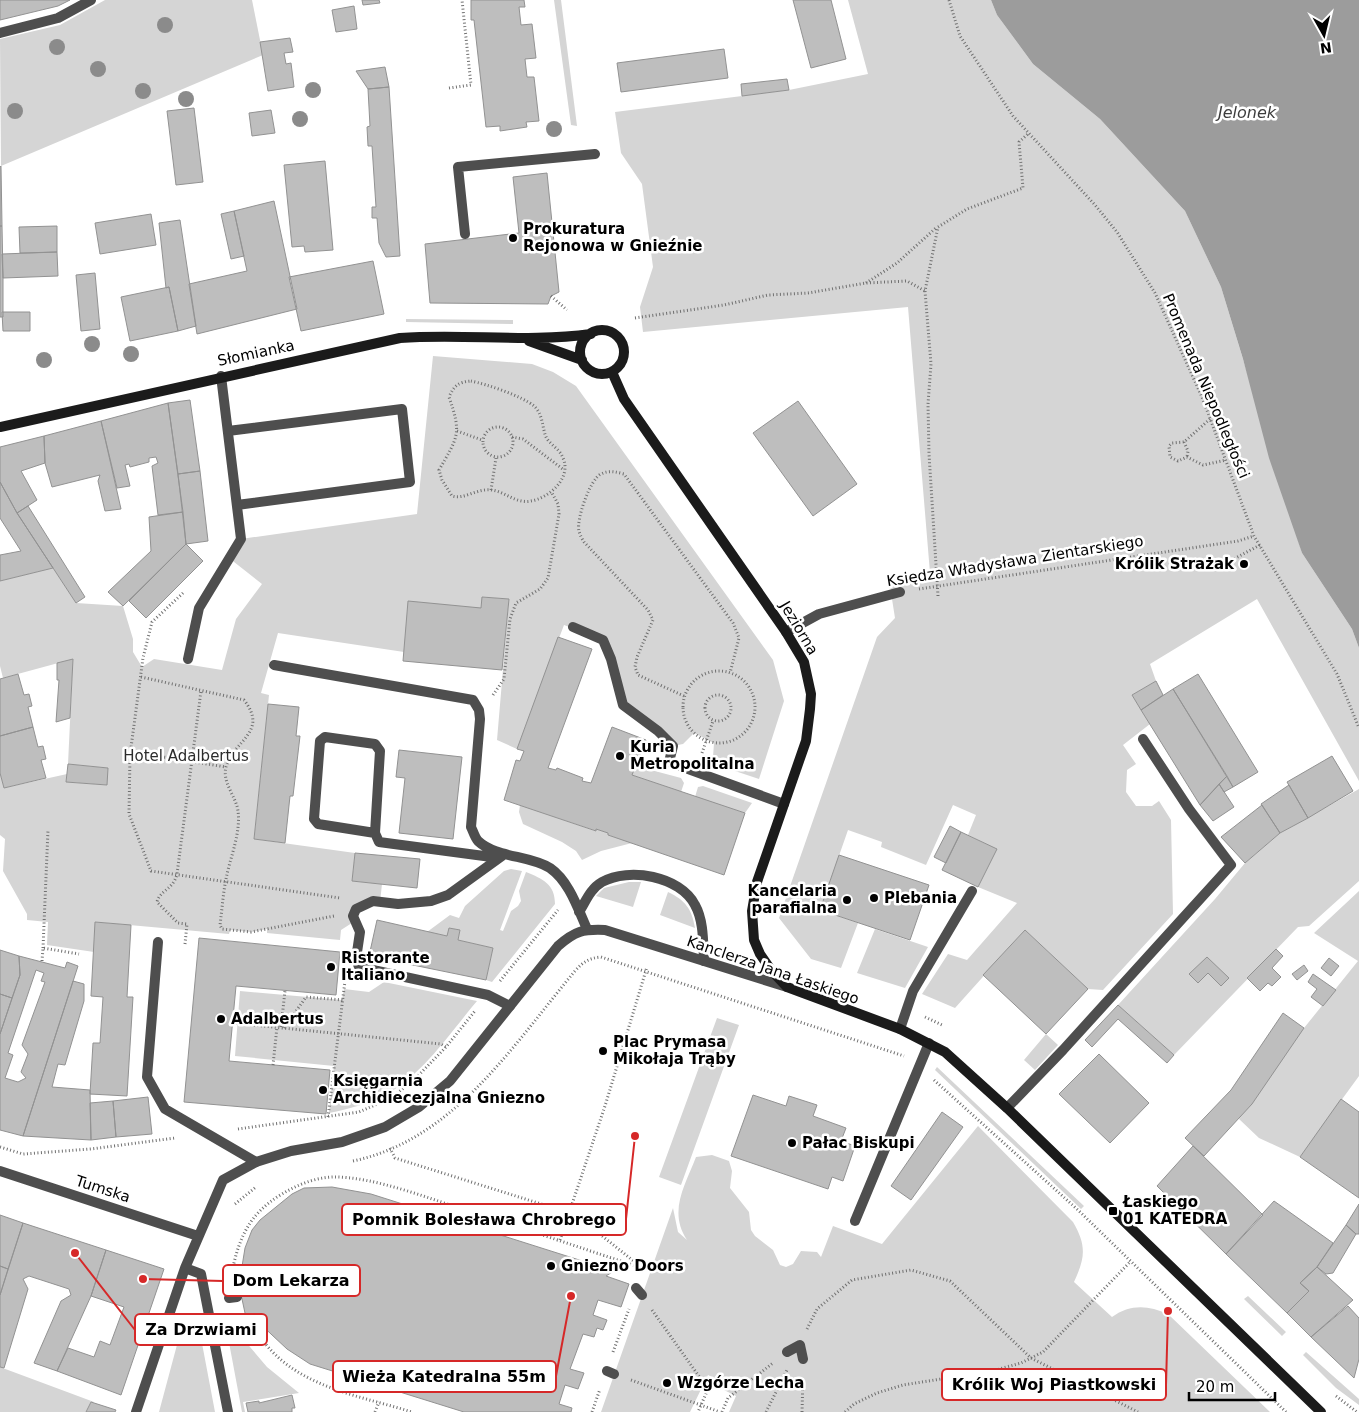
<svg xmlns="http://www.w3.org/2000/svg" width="1359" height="1412" font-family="'DejaVu Sans',sans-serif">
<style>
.green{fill:#d5d5d5}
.water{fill:#9c9c9c}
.building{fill:#bebebe;stroke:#929292;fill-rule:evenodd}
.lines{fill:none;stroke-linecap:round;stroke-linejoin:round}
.path{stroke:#707070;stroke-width:3;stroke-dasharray:1 2.5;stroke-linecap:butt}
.lane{stroke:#4e4e4e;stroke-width:10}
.street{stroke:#4e4e4e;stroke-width:10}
.secondary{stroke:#1b1b1b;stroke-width:10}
.tree{fill:#8b8b8b}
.poi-dot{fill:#000;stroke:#fff;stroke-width:2}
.labels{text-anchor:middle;stroke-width:5;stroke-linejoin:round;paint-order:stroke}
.poi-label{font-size:15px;font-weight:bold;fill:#000;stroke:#fff;text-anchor:start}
.street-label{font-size:15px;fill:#000;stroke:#fff}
.park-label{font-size:15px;fill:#2c2c2c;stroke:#fff}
.water-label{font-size:16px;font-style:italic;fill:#3d3d3d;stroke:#fff}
.leader{fill:none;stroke:#d62828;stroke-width:2}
.callout-dot{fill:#d62828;stroke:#fff;stroke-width:2}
.callout{fill:#fff;stroke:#d62828;stroke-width:2}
.callout-label{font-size:16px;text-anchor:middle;font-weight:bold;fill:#000}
</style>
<rect width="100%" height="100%" fill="#fff"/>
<path class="green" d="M105 0H252L263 55 1 166 0 39 60 25Z
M554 0H561L577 126 571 125Z
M848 0H991L997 15 1033 64 1100 119 1185 211 1221 287 1302 553 1352 629 1359 648V781L1257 599 1150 664 1156 681 1132 695 1150 724 1123 745 1136 764 1127 770 1126 792 1136 806H1152L1159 801 1171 820 1173 914 1103 990 1088 989 1025 930 955 1008 922 994 948 954 967 960 1017 903 978 887 996 849 968 835 976 815 953 805 926 865 881 847 882 842 848 830 820 910 858 923 841 968 811 959 779 918 877 637 895 618 889 580 930 573 908 307 643 332 640 307 653 267 642 184 621 153 615 112 789 90 868 74Z
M406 319 513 320V324L406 322Z
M433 356 532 364 553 372 576 386 773 660 784 701 759 779 720 766 713 757 714 743 694 733 683 744 673 746 623 705 603 640 564 625 517 749 497 740 509 599 483 597 481 608 404 652 278 633 261 693 269 695 254 839 355 853 352 881 382 884 380 902 356 909 355 921 341 930 340 940 267 933V929L251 932 230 930 229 934 96 922 94 952 47 945 48 922 27 920V914L3 871 5 839 0 835V773L4 788 67 774 66 782 106 785 108 768 68 764 73 659 3 678 0 666V581L53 568 76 603 123 606 133 639V652L142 667 154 659 222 670 236 619 262 584 229 558 241 539 417 514Z
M636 766 681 778 684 783 681 792 632 775Z
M703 786 752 803 745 813 695 797 698 787Z
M1359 789V881L1309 926 1298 927 1174 1055 1118 1005 1215 899 1245 863 1280 833Z
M520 805 595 831 596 829 608 833V835L632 843 601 851 582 860 576 851 562 842 523 824 519 812Z
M511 869 522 871 500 930 503 931 511 911 518 906 521 901 519 891 526 872C543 879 555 884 555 904L492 982 486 980 493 948 458 940 460 930 449 928 447 936 427 932 450 915 459 918 465 906 504 871Z
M629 882H641L633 907 596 896 604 888Z
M1359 891V1076L1300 1157 1259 1138 1239 1119 1304 1028 1358 961 1314 933Z
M668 892C685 900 692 909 695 928L660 915Z
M875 929 928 947 905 988 857 973Z
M384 982 477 1001C450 1033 424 1073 387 1094 368 1104 349 1109 329 1113L334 1066 235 1056 240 991 342 1000 344 989 369 992Z
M717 1018 739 1025 681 1185 659 1177Z
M1046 1034 1058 1045 1035 1070 1024 1060Z
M937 1067 1084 1206 1081 1209 935 1070Z
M978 1126 1073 1222C1087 1246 1085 1258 1074 1282L1112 1317C1130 1304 1148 1305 1168 1314L1270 1412H729L736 1396 724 1390 727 1385 708 1375 690 1412H601L673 1208 678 1232 687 1240C668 1211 685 1186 696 1157L712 1155 729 1161 732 1171 730 1188 749 1212 751 1230 755 1236 773 1250 780 1265 786 1267 793 1264 801 1251 817 1252 821 1257 833 1226 882 1244Z
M1248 1296 1286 1332 1282 1336 1244 1299Z
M185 1315 197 1317 215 1412H159Z
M227 1320 267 1367 299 1393 243 1402 245 1412H242L225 1321Z
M1306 1352 1359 1399V1405L1336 1388 1303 1355Z
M0 1367 94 1402H91L86 1412H0Z"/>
<path class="water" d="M991 0H1359V648L1352 629 1302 553 1269 458 1243 359 1221 287 1185 211 1100 119 1033 64 997 15Z"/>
<path class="building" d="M0 0H70L58 6 0 20Z
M362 0H379L380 3 363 5Z
M471 0H524L525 7H519L521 25 532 24 536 58 525 59 527 77H534L539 121 526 122 527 127 500 131V126L486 127 474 20H471Z
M793 0H831L846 59 811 68Z
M354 6 357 29 336 32 332 10Z
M290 38 293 52 284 53 286 64 291 63 294 87 268 91 260 42Z
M724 49 728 78 621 92 617 63Z
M385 67 389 87 368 89 356 71Z
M787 79 789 90 742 96 741 84Z
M389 87 400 256 386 257 379 243 377 218H372V207H376L372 146H368L367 127 370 126 368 89Z
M194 108 203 182 176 185 167 111Z
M271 110 275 133 252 136 249 113Z
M325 161 333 250 305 252 304 246 292 247 284 165Z
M1 166 2 226H0V167Z
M547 173 559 292 551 296 548 304 430 303 425 244 519 233 513 177Z
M274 201 297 309 197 334 189 284 247 271 234 211Z
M234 211 244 256 231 259 221 214Z
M151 214 156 245 100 254 95 223Z
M180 220 196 326 178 331 169 287 166 288 159 223Z
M0 226H2L3 278V317H0Z
M57 226V252L20 253 19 227Z
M57 252 58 276 3 278 2 254Z
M373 261 384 314 301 331 289 277Z
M95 273 100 329 81 331 76 275Z
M169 287 178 331 130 341 121 297Z
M2 312H30V331H3Z
M190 400 200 471 178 474 168 403Z
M798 401 857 484 813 516 753 433Z
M168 403 183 512 158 515 152 466 158 463 156 457 149 458V462L130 467 129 464 125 465 130 486 117 488 101 421Z
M101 421 121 509 105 511 98 481 100 475 52 487 45 463 44 436Z
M44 436 45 463 21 471 37 500 17 513 0 482V447Z
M200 471 208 541 186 544 178 474Z
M0 482 17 513 53 568 0 581V555L21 551 0 518Z
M28 506 85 597 76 603 17 513Z
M183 512 186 544 123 606 108 592 151 551 149 517Z
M186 544 203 561 146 618 129 601Z
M482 597 509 599 502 670 403 661 408 601 481 608Z
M558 637 592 649 548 768 556 770 557 768 583 778 582 781 591 783 612 727 646 740 632 775 745 813 724 875 608 835V833L596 829V831L504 800 516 760 520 761 524 751 517 749Z
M73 659 70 718 56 722 59 680H57V663Z
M18 674 24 695 29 694 32 706 28 707 33 727 0 736V679Z
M1198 674 1258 772 1233 787 1173 689Z
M1156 681 1163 695 1141 710 1132 695Z
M1173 689 1227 776 1200 805 1141 710Z
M268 704 299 707 296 736H300L293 796H290L285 843 254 839Z
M33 727 38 747 43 746 46 759 41 760 46 778 4 788 0 773V736Z
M399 750 462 757 453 839 399 833 405 778 396 777Z
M1332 756 1353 791 1308 818 1287 782Z
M68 764 108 768 107 785 66 782Z
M1227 776 1233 787 1224 792 1219 784Z
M1219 784 1234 807 1213 821 1200 805Z
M1289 785 1308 818 1280 833 1261 804Z
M1262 805 1280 833 1245 863 1221 837Z
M950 826 961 832 946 863 934 857Z
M961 832 997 849 978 887 942 870Z
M355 853 420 859 417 888 352 881Z
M839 855 929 885 910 940 820 910Z
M377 920 447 936 449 928 460 930 458 940 493 948 486 980 369 956Z
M95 922 131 925 127 997H133L127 1096 90 1094 93 1043H100L103 997 91 996Z
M1025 930 1088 989 1046 1034 983 975Z
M199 938 340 952 336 995 236 986 229 1061 330 1070 326 1114 184 1102Z
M1276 949 1283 956 1272 968 1281 977 1272 986 1268 983 1260 991 1247 978Z
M0 950 19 956 20 975 12 998 0 994Z
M19 956 65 968 67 962 78 966 23 1136 0 1130V1034L20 975ZM36 970 44 973 41 981 45 982 22 1045 28 1054 21 1072 26 1078 18 1082 5 1078 13 1055 8 1053Z
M1207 957 1229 978 1221 986 1208 973 1198 983 1189 974Z
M1329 958 1339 966 1331 976 1321 968Z
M1304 965 1308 971 1297 980 1292 974Z
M1313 974 1336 990 1323 1006 1311 997 1317 989 1308 982Z
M73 981 84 984V1001L65 1065 58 1064 52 1087 90 1090 91 1140 23 1136Z
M0 994 12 998 0 1034Z
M1118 1005 1174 1055 1167 1063 1118 1019 1092 1047 1085 1040Z
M1283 1013 1304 1028 1252 1104 1204 1156 1185 1138 1231 1090Z
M1099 1054 1149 1103 1110 1143 1059 1094Z
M753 1095 786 1106 789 1096 817 1105 813 1116 846 1128 841 1141 855 1146 843 1181 832 1177 828 1189 731 1156Z
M148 1097 152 1134 116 1137 113 1101Z
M1341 1099 1359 1112V1198L1300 1157Z
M113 1101 116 1137 91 1140 90 1103Z
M942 1112 963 1127 911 1200 891 1186Z
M1193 1146 1263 1215 1226 1254 1157 1186Z
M332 1187 371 1194 614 1271 606 1276 629 1284 621 1307 598 1300 593 1315 607 1320 603 1330 597 1328 594 1337 583 1334 570 1369 584 1373 578 1389 565 1385 559 1404 572 1408 571 1412H464L310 1364 287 1349 256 1320 251 1323 245 1313 239 1285 245 1248 252 1230 260 1220 292 1194 304 1188Z
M1274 1201 1333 1243 1317 1267 1300 1283 1309 1291 1287 1313 1226 1254Z
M1359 1204V1234H1356L1346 1225Z
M0 1215 23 1223 8 1269 0 1266Z
M23 1223 106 1250 91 1296 57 1371 34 1363 61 1301 71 1295 69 1289 29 1276 23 1279 28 1289 4 1368 0 1367V1295Z
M1346 1225 1356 1234 1333 1273 1326 1274 1317 1267Z
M106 1250 164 1269 121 1395 57 1371 68 1348 94 1357 100 1341 110 1345 124 1307 91 1296Z
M0 1266 8 1269 0 1295Z
M1317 1267 1353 1300 1311 1337 1287 1313 1309 1291 1300 1283Z
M1348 1306 1359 1318V1359L1354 1378 1311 1337Z
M292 1395 295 1408H292V1412H248L246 1403 259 1401V1403Z
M91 1402 116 1410 115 1412H86Z"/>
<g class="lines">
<path class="path" d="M949 0 960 36 1013 116 1095 205 1117 232 1155 293 1202 397 1254 536 1337 674 1359 728
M449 88 471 85 462 0
M866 283 897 263 937 227
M551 296 567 310
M635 318 724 305 768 295 808 293 866 283 907 281 925 291
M471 381C486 384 522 396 534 406 543 414 542 427 546 437 550 445 560 449 563 458 572 478 549 498 531 501 516 504 506 492 492 490 477 488 464 500 452 496L442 480 439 470C458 437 462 434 449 397 454 386 458 382 471 381Z
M1210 419 1184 442 1172 443 1169 446 1170 457 1178 461 1187 457 1203 465 1226 460
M483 442a15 15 0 1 1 30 0a15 15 0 1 1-30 0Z
M457 431 482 440
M512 437 523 439 564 470
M1184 442 1188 451 1187 457
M491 490 496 458
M1183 569 1230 561 1260 545
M919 589 1238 541 1254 536
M183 593 152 622 143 658 130 755 129 814 151 871 340 898
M938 596 929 454 928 404 931 364 925 291 938 227 967 209 1023 188 1019 142 1029 133
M683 707a36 36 0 1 1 72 0a36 36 0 1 1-72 0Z
M141 677 244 700C269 732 234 740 226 767 222 783 236 796 238 811 241 833 230 858 226 879 223 894 222 910 220 925L222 929 251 932 334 916
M705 708a13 13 0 1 1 26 0a13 13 0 1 1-26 0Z
M493 695 504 679 510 619 516 603 540 589 548 578 559 514 558 504 552 493
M684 696 638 675 635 667 637 657 653 620 648 610 584 542C582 539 580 535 579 531 576 520 590 479 601 474 609 470 616 472 624 474L733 623 739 638 730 673
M702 753 713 721
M130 762 138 753 226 767
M185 944 187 924 178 923 157 902C160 890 173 890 177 874L201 691
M43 948 48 830
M42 961 43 948 79 954
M500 981 558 910
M925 1017 942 1025
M233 1023 441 1044 446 1047
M281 1027 285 991
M284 1028 306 997 343 1000
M273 1065 277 1027
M934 1080 1078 1210 1286 1412
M328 1117 345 981
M238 1129 359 1112 391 1098 414 1080 446 1047 475 1011
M0 1147 23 1154 91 1149 175 1138
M390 1148 395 1158 576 1215 641 1267
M353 1161C454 1140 513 1045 575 971 583 962 589 958 601 957L904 1056
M235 1204 256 1187
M560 1240 605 1106 647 967
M231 1277C238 1240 248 1214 282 1194 297 1185 314 1178 332 1177 374 1176 433 1200 474 1213 529 1230 584 1249 639 1267
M652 1310 708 1389 698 1412
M243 1314C254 1329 266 1347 280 1359 316 1390 367 1398 412 1412
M807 1329 817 1309 852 1280 911 1270 950 1281 1031 1358 1138 1412
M613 1352 629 1309
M631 1380 720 1412
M1336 1396 1357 1412
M375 1412 379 1402
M592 1412 600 1389
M722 1412 728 1398 773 1363
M766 1412 787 1370
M802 1412 803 1377
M845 1412 854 1404 877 1393 903 1385 992 1371 1021 1363 1043 1352 1130 1262"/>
<path class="lane" d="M0 33 58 18 91 0
M465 234 458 167 595 154
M228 431 402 409 410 482 237 505
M573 627 603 640 611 659 623 705 658 731 673 746 669 762 784 804
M786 632 819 614 900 592
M188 659 199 608 241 539 221 376
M274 665 473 700 479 710 480 719 471 827C473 831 475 838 478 841 496 858 529 855 550 868 569 881 578 909 587 929
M375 833 318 824 314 819 320 741 325 737 375 744 380 751 375 833 379 842 499 858
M502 856 448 895 431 901 398 904 373 901 356 909 353 916 360 932 356 959 359 967 488 995 510 1006
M579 912C586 901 590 889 602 882 629 867 680 876 695 905 704 921 703 943 704 961
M158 942 147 1077 165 1109 256 1162
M900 1029 913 991 972 891
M1007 1108 1063 1050 1231 865 1189 809 1143 739
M855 1221 929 1043"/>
<path class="street" d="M0 1171 198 1236
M185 1268 201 1274 228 1412
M636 1288 642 1295
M229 1298 237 1297
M787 1352 800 1345 803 1359
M607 1371 614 1374
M136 1412 185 1268 223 1180 256 1162 291 1151 342 1142 385 1127 419 1107 450 1081 558 946C575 931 583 929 605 930L787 987"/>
<path class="secondary" d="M580 352a22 22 0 1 1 44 0a22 22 0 1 1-44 0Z
M529 341 582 360
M612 372 624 399 786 632 804 662 811 694 810 709 806 741 757 882 752 911 754 940 760 954 771 970 787 987 900 1029 945 1052 1007 1108 1321 1412
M0 427 400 338C464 333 527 343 591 334"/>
</g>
<g class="tree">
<circle cx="165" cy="25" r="8"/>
<circle cx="57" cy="47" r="8"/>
<circle cx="98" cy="69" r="8"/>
<circle cx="313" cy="90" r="8"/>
<circle cx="143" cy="91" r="8"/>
<circle cx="186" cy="99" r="8"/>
<circle cx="15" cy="111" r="8"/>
<circle cx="300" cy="119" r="8"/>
<circle cx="554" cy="129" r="8"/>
<circle cx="92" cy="344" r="8"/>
<circle cx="131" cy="354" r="8"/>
<circle cx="44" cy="360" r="8"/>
</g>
<g class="poi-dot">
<circle cx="513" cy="238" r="5"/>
<circle cx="1244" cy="564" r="5"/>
<circle cx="620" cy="756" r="5"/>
<circle cx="874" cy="898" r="5"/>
<circle cx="847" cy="900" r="5"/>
<circle cx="331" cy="967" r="5"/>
<circle cx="221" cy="1019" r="5"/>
<circle cx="603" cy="1051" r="5"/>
<circle cx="323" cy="1090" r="5"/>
<circle cx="792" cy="1143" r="5"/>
<rect x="1108" y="1206" width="10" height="10" rx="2.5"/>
<circle cx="551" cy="1266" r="5"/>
<circle cx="667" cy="1383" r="5"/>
</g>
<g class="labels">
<g class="poi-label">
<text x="523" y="234">Prokuratura<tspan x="523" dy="17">Rejonowa w Gnieźnie</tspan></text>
<text x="1234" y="569" text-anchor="end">Królik Strażak</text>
<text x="630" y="752">Kuria<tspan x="630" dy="17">Metropolitalna</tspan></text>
<text x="837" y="896" text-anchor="end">Kancelaria<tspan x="837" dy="17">parafialna</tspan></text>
<text x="884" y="903">Plebania</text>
<text x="341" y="963">Ristorante<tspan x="341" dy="17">Italiano</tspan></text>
<text x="231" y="1024">Adalbertus</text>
<text x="613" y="1047">Plac Prymasa<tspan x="613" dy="17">Mikołaja Trąby</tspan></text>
<text x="333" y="1086">Księgarnia<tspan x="333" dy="17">Archidiecezjalna Gniezno</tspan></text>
<text x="802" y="1148">Pałac Biskupi</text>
<text x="1123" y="1207">Łaskiego<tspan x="1123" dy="17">01 KATEDRA</tspan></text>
<text x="561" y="1271">Gniezno Doors</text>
<text x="677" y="1388">Wzgórze Lecha</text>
</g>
<g class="street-label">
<text transform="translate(256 353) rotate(-12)" y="5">Słomianka</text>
<text transform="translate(1206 386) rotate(67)" y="5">Promenada Niepodległości</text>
<text transform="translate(1015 561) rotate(-9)" y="5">Księdza Władysława Zientarskiego</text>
<text transform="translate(799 628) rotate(59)" y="5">Jeziorna</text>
<text transform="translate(773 970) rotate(19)" y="5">Kanclerza Jana Łaskiego</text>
<text transform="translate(103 1189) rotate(18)" y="5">Tumska</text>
</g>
<g class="park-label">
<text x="186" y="761">Hotel Adalbertus</text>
</g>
<g class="water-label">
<text x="1247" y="118">Jelonek</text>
</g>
</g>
<path class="leader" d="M635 1136L626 1219M143 1279L223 1281M75 1253L135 1330M571 1296L556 1376M1168 1311L1166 1385"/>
<g class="callout-dot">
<circle cx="635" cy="1136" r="5"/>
<circle cx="143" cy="1279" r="5"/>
<circle cx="75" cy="1253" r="5"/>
<circle cx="571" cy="1296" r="5"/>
<circle cx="1168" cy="1311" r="5"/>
</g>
<g class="callout">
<rect x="342" y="1204" width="284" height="31" rx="5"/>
<rect x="223" y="1265" width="137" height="31" rx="5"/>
<rect x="135" y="1314" width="132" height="31" rx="5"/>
<rect x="333" y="1361" width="223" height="31" rx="5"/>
<rect x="942" y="1369" width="224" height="31" rx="5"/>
</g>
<g class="callout-label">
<text x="484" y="1225">Pomnik Bolesława Chrobrego</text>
<text x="291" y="1286">Dom Lekarza</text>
<text x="201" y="1335">Za Drzwiami</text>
<text x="444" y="1382">Wieża Katedralna 55m</text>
<text x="1054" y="1390">Królik Woj Piastkowski</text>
</g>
<g transform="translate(1324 35) rotate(172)" stroke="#ffffff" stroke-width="4" paint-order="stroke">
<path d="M0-4L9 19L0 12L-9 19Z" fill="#000000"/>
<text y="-8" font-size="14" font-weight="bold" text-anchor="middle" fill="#000000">N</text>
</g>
<path d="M1189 1392v8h86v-8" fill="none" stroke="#000000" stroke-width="2.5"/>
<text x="1196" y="1392" font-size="15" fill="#000000" stroke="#ffffff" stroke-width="4" paint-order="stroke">20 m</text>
</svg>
